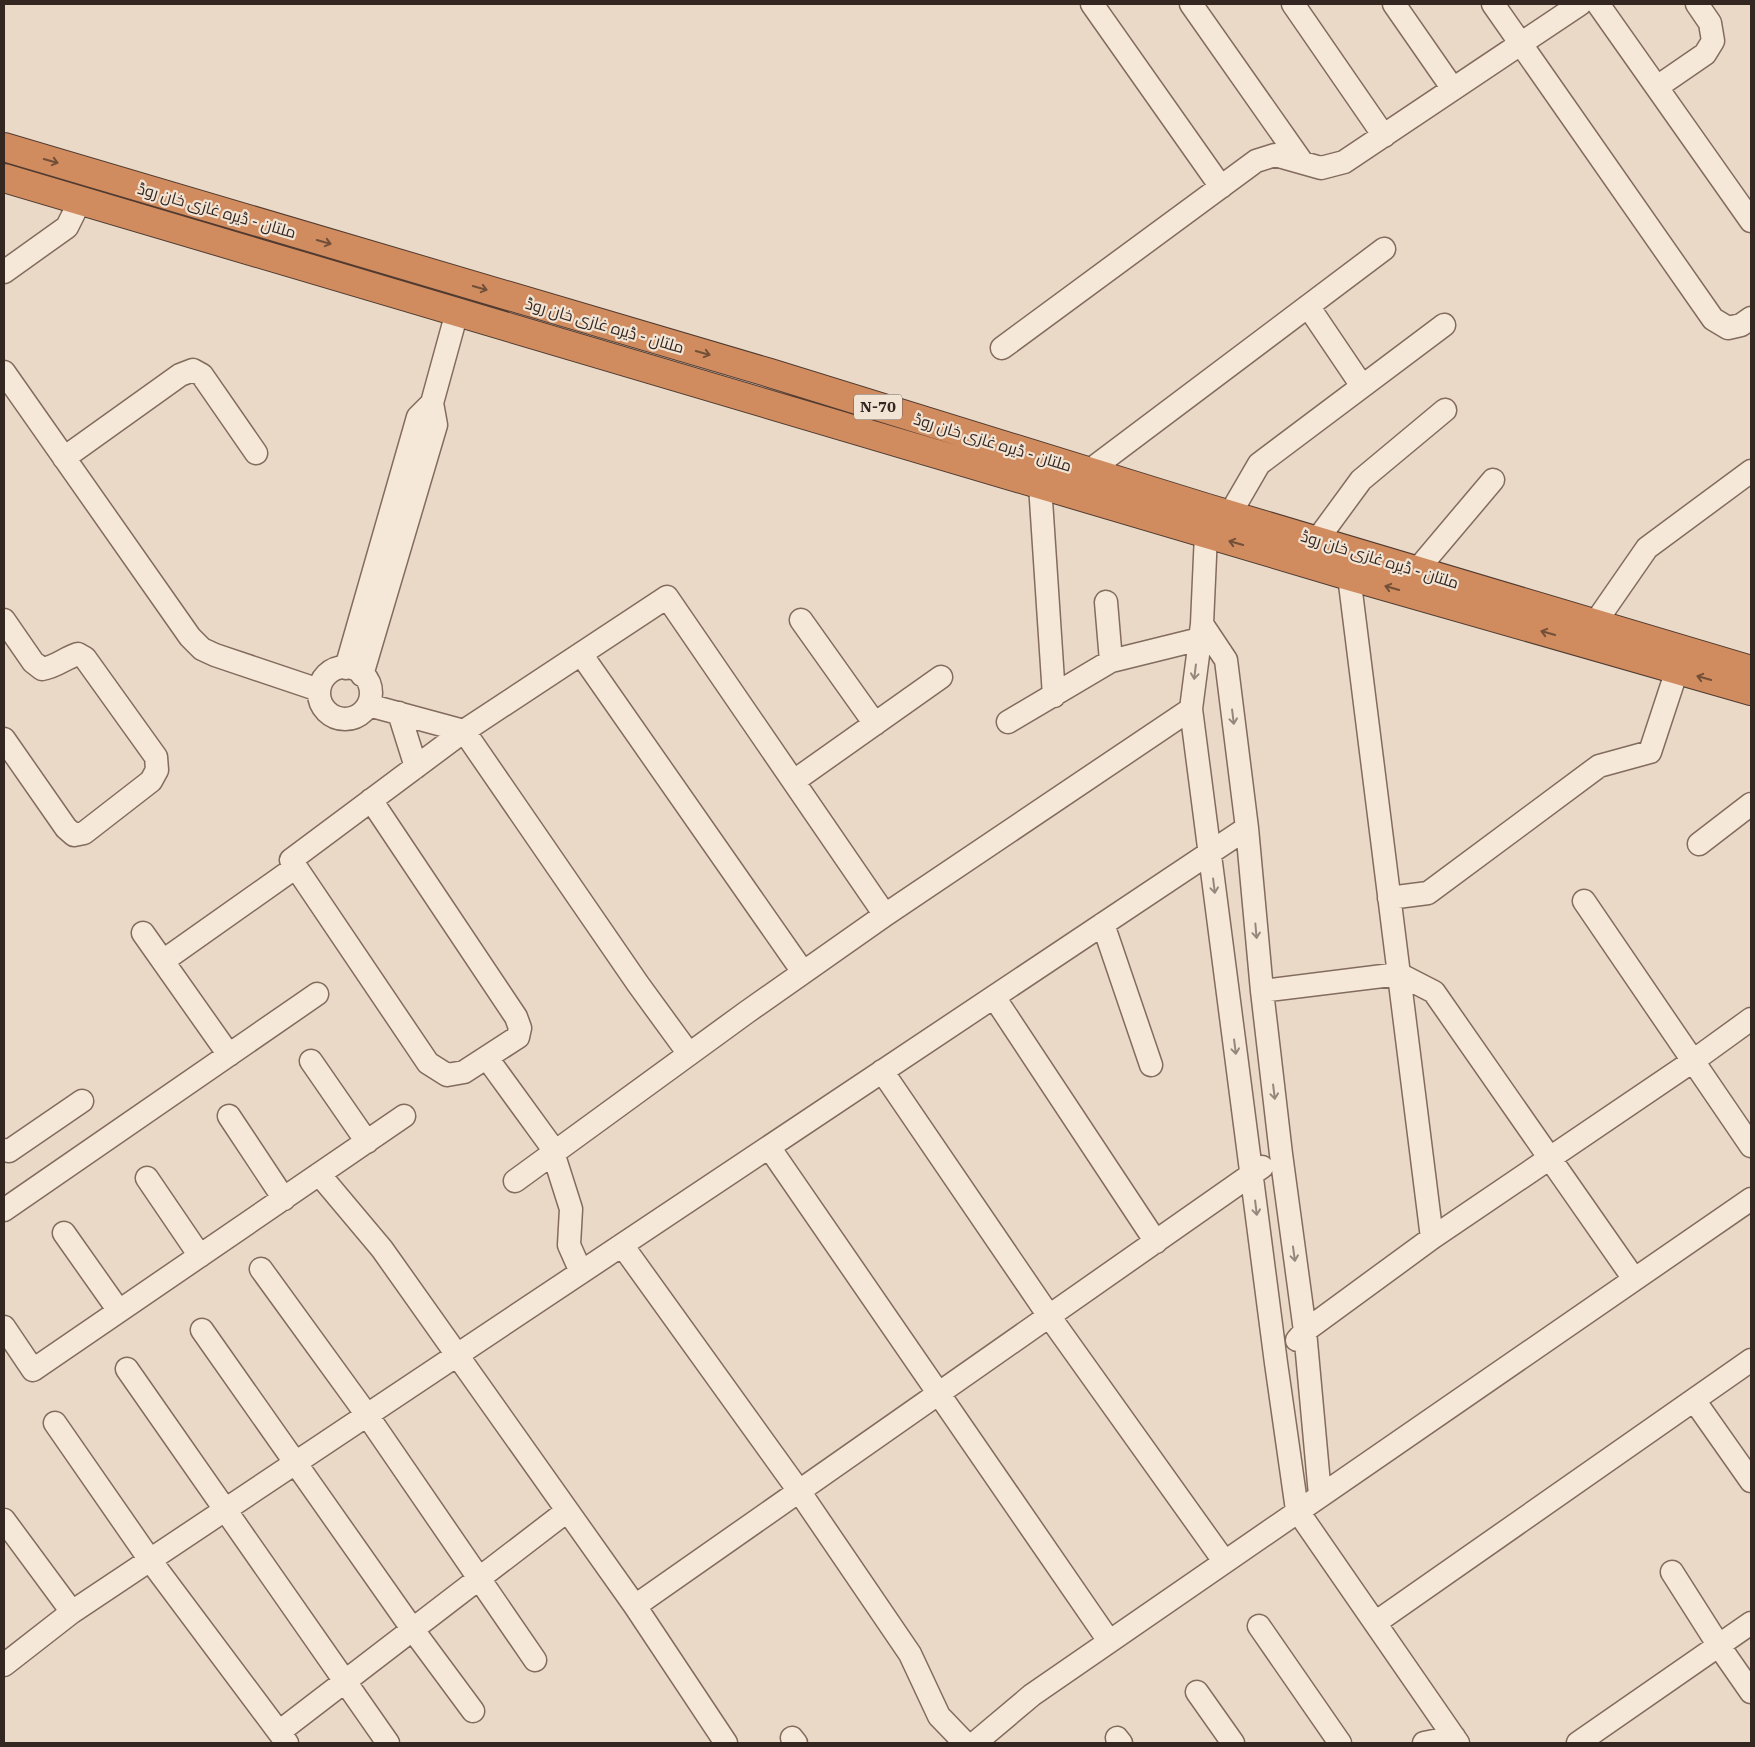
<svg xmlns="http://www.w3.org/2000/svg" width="1755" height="1747" font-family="'IBM Plex Serif',Cairo,serif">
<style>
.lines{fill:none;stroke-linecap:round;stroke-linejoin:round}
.minor-casing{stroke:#836b5d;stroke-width:25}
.highway-casing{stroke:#513b31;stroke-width:30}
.minor{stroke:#f5e8d8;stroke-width:22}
.highway{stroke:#d08c5f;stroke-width:28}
.oneway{stroke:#724f39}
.oneway2{stroke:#94877c}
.labels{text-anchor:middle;stroke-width:4.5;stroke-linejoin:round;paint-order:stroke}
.shield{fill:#f2e4d4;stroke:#6d5f56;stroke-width:1}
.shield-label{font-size:15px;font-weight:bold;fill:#342620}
.street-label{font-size:16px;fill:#342620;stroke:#f2e4d4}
</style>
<rect width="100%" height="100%" fill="#e9d9c6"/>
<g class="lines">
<g class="minor-casing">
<path id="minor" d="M1092 4 1221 187
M1191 4 1302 162
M1293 4 1384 136
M1394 4 1453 89
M1493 4 1713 319 1728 328 1741 325 1751 318
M1598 4 1751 221
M1657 87 1705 54 1713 41 1710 23 1697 4
M4 272 67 227 80 201
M1308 306 1362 386
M1002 348 1256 161 1275 155 1321 168 1344 162 1580 4
M4 372 190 637 202 649 215 655 319 690
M64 458 180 375 193 370 202 375 256 453
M1089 471 1384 249
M1040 485 1054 696
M1230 514 1259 464 1444 325
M1206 534 1202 624 1191 709 1276 1363 1297 1510 1458 1743
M1317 540 1361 480 1445 410
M1417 570 1493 480
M1349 576 1432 1238
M1106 602 1111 661
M4 620 33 662 42 669C56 667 65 658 78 654L85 658 156 757 157 770 151 781 84 833 74 835 66 828 4 739
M801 620 875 724
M1595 623 1647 548 1751 471
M1202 624 1226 660 1247 828 1262 991 1281 1154 1305 1331 1320 1495
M581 654 803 972
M319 693a26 26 0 1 1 52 0a26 26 0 1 1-52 0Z
M346 668 418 417 432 403
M362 675 436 425 432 403 457 312
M368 705 464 731 638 984 689 1054
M399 713 416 767
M1008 722 1111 661 1200 639
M794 781 941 677
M371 800 516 1017 520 1028 518 1037 464 1072 447 1075 428 1063 291 860 464 731 667 597 885 915
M1699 844 1751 804
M1389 898 1428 893 1599 766 1650 752 1677 670
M1584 901 1751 1146
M1103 924 1151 1065
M143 933 229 1055
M163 961 296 867
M1262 991 1399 974 1434 992 1634 1279
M994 997 1156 1242
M487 1058 551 1146 571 1209 569 1245 581 1272
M311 1061 367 1142
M882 1071 1049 1316 1224 1561
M229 1116 284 1199
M769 1147 1109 1641
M4 1150 9 1151 82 1101
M319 1174 382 1249 635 1606 726 1743
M147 1178 200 1256
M515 1181 747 1012 885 915 1191 709
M4 1210 317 994
M64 1233 119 1311
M622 1245 799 1491 910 1654 939 1716 965 1743
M261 1269 367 1415 535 1660
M4 1327 33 1370 404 1116
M202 1330 413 1630 473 1711
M1297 1340 1305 1331 1432 1238 1693 1061 1751 1019
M127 1369 388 1743
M1694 1400 1751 1481
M55 1423 150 1560 287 1743
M4 1520 72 1612
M1672 1572 1719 1646 1751 1692
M635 1606 1262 1167
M1375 1623 1751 1360
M1259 1626 1340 1743
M4 1665 72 1612 1247 828
M1197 1692 1233 1743
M279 1732 567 1511
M792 1738 796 1743
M1117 1738 1121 1743
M975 1743 1032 1695 1751 1199
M1424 1743 1454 1737
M1578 1743 1751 1623"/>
</g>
<g class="highway-casing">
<path id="highway" d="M4 147 770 373 1207 508 1751 670
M4 178 1349 576 1751 691"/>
</g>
<use href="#minor" class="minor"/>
<use href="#highway" class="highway"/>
</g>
<defs><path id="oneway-shaft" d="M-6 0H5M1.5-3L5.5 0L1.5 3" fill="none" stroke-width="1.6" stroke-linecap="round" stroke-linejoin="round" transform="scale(1.25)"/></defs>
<g class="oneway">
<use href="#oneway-shaft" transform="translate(51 161) rotate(16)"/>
<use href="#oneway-shaft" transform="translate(324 242) rotate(16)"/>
<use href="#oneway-shaft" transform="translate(480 288) rotate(16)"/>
<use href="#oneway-shaft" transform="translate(703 353) rotate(16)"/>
<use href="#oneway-shaft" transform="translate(1236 543) rotate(-164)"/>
<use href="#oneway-shaft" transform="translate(1392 588) rotate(-164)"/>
<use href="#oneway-shaft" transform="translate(1548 633) rotate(-164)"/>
<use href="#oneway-shaft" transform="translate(1704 678) rotate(-164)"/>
</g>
<g class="oneway2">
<use href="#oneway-shaft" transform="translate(1195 672) rotate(97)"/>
<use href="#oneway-shaft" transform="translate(1233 717) rotate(83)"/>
<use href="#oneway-shaft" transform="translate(1214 886) rotate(83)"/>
<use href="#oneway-shaft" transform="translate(1256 931) rotate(85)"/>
<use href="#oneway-shaft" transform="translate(1235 1047) rotate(83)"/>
<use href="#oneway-shaft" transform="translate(1274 1092) rotate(83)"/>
<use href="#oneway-shaft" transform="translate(1256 1208) rotate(83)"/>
<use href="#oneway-shaft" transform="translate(1294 1254) rotate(82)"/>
</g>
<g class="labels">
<rect class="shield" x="854" y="394.5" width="48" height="25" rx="4"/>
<g class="shield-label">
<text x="878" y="412">N-70</text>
</g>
<g class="street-label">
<text transform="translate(217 210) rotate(16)" y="6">ملتان - ڈیرہ غازی خان روڈ</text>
<text transform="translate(605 325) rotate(16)" y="6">ملتان - ڈیرہ غازی خان روڈ</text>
<text transform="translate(993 442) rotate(17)" y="6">ملتان - ڈیرہ غازی خان روڈ</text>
<text transform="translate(1380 559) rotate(17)" y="6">ملتان - ڈیرہ غازی خان روڈ</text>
</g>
</g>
<rect width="1755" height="1747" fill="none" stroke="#342620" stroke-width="10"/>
</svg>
